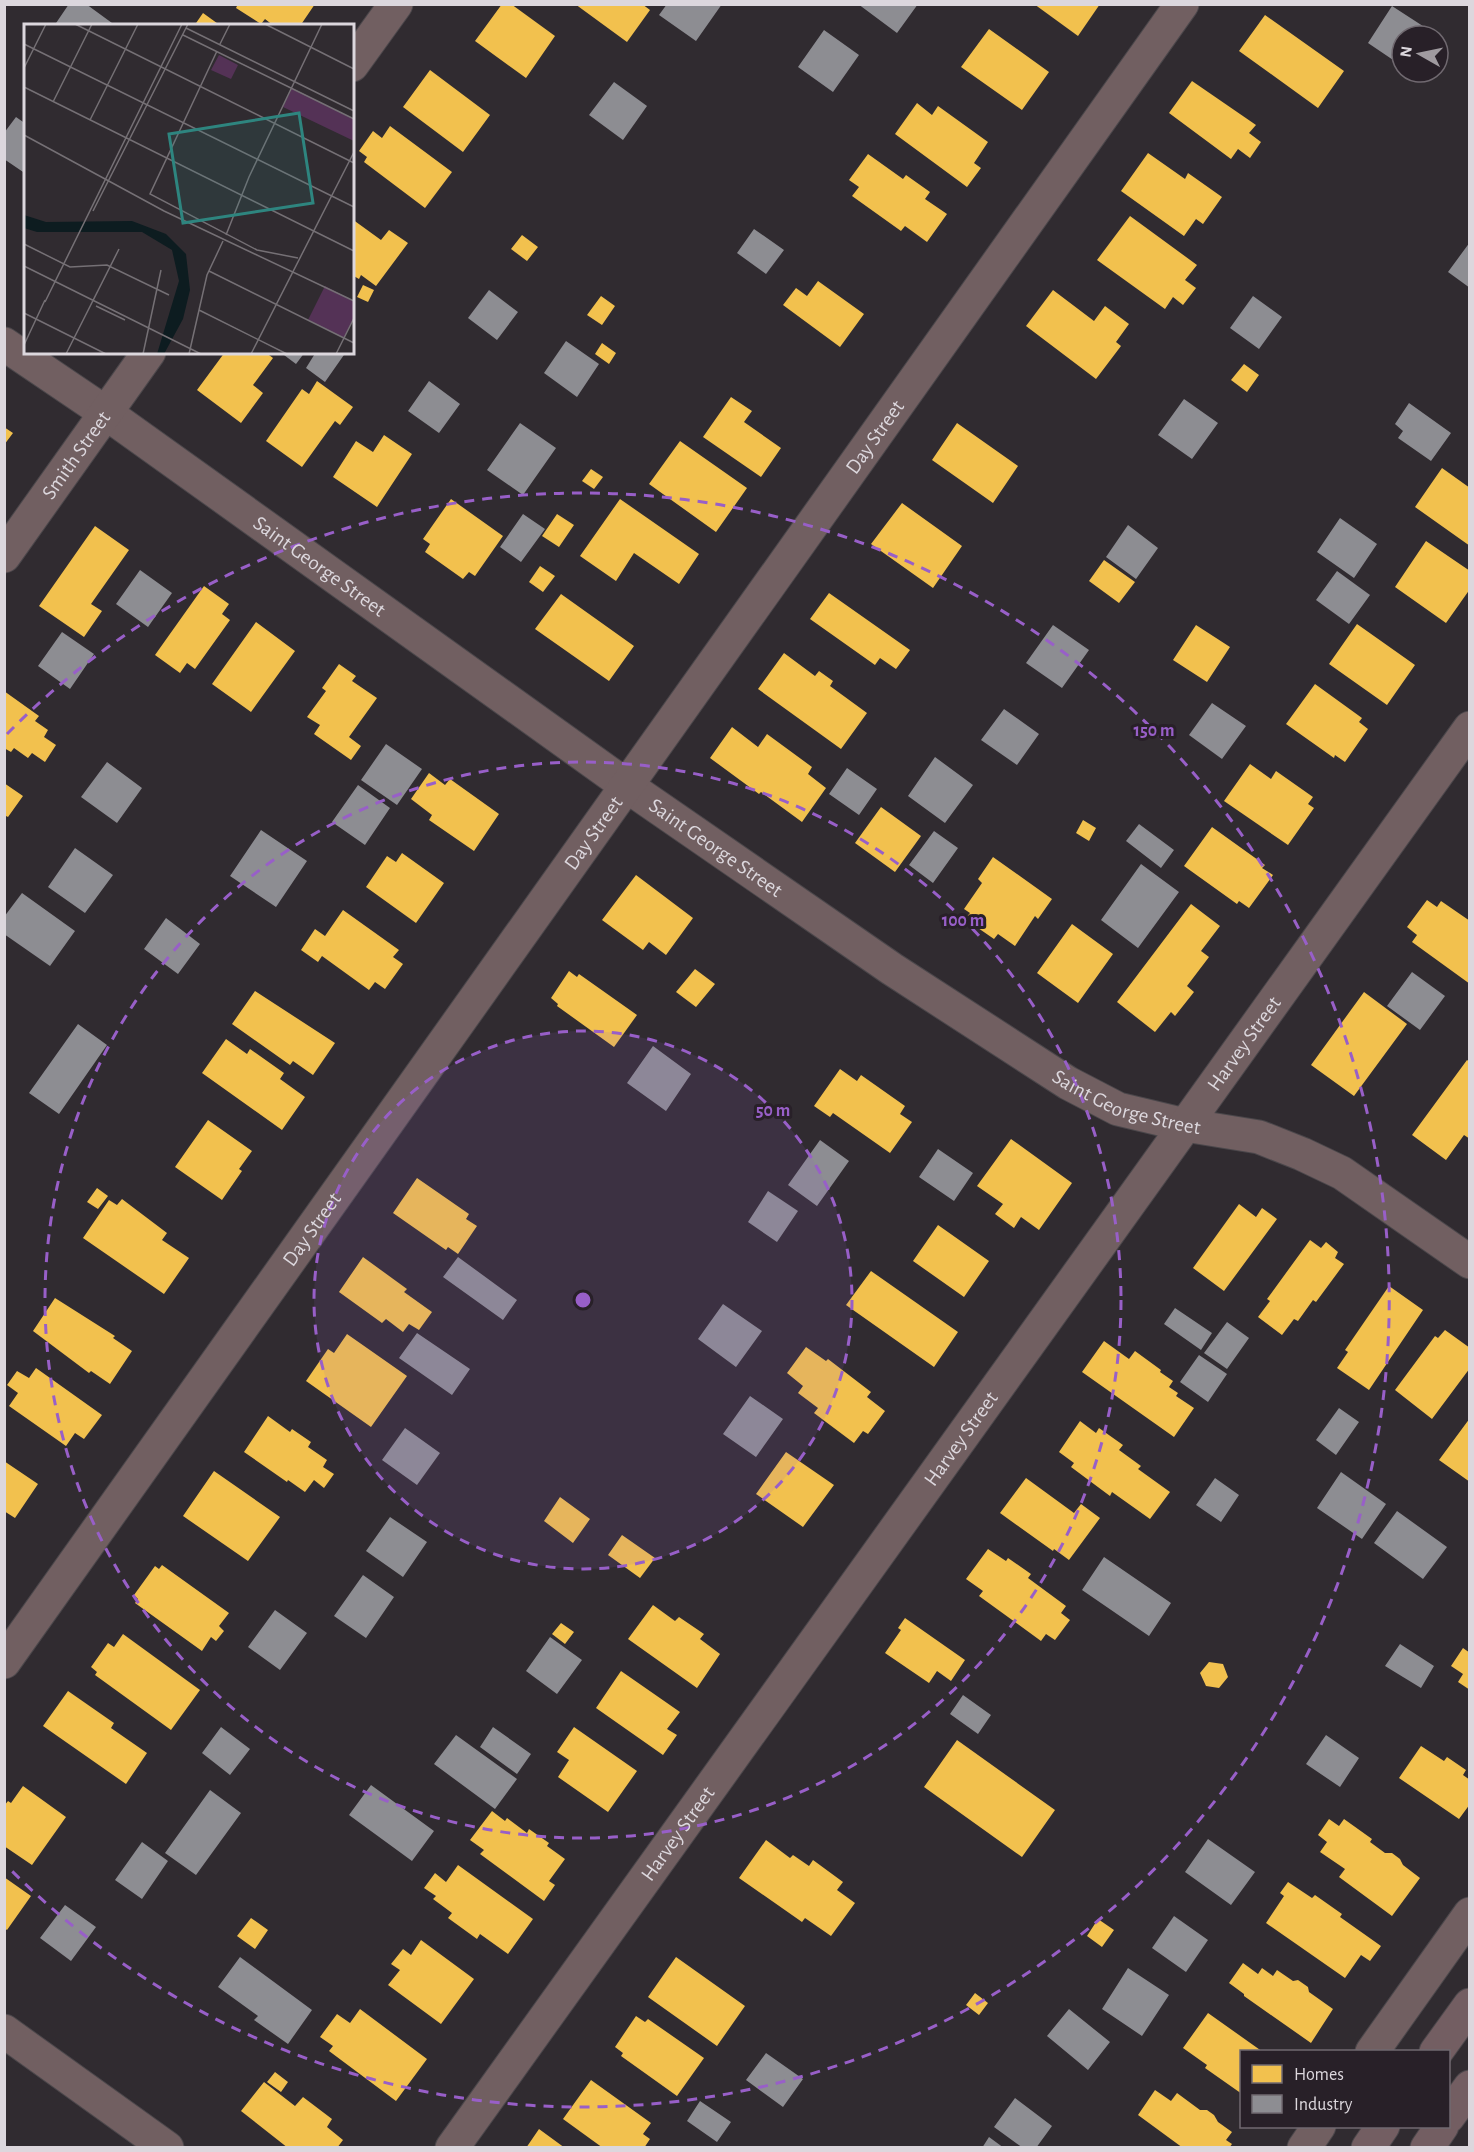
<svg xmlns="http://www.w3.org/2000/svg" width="1474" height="2152" font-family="'Alegreya Sans',sans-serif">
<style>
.homes{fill:#f2c14e}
.industry{fill:#8d8d92}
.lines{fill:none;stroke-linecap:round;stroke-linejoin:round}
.minor-casing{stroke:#4b474b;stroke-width:35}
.major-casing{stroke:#4b474b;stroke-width:35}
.minor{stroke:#715f61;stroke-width:33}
.major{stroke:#735e62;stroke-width:33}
.ring{fill:none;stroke:#985fc8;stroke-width:3;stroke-dasharray:10 8}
.labels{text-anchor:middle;stroke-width:6;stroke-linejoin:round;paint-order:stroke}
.street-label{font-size:21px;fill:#dcd7dd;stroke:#282028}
.inset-road{fill:none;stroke:#757075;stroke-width:1.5}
.view{fill:#2e857f;fill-opacity:0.15;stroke:#2e857f;stroke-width:3}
.inset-edge{fill:none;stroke:#dcd7dd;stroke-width:3}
.centre{fill:#985fc8;stroke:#282028;stroke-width:3}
.ring-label{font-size:18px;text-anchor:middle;font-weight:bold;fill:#985fc8;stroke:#282028;stroke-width:6;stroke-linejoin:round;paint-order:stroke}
</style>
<rect width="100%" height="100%" fill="#302b30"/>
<path class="homes" d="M238 4H315L300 26H274L265 19 261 24 236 8Z
M502 4H511L555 36 526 78 475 41Z
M575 4H642L650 10 627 42Z
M1034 4H1100L1078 36Z
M203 13 221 26H194Z
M1265 15 1344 71 1318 108 1239 51Z
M989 29 1049 72 1022 110 961 67Z
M430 70 490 115 463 152 403 107Z
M1192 81 1256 125 1249 133 1261 142 1250 158 1238 149 1231 159 1169 113Z
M917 103 932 115 938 106 988 142 974 163 981 168 967 187 895 134Z
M390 126 452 172 425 208 364 162 367 157 359 151 373 131 382 138Z
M1148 153 1185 179 1188 173 1222 197 1203 224 1196 219 1184 236 1121 191Z
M868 154 903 179 906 175 930 192 925 199 947 214 927 242 905 226 901 231 852 196 859 187 849 180Z
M1130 216 1197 265 1185 280 1196 288 1183 305 1173 297 1165 309 1097 260Z
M352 219 381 240 389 230 408 243 376 286 361 275 359 279 352 275Z
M522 235 538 247 527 261 511 249Z
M818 281 864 314 840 347 783 305 796 288 807 296Z
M363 285 374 290 368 302 357 297Z
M1053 290 1094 321 1105 306 1129 324 1116 342 1121 346 1096 379 1026 326Z
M601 296 615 306 602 325 587 315Z
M602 343 616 353 609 364 595 354Z
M225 352H265L273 358 253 385 263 393 241 423 197 390Z
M1244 364 1259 375 1247 392 1231 380Z
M317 381 353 407 340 425 335 421 302 467 266 441 302 389 309 394Z
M731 397 752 411 744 422 781 448 761 477 703 437Z
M957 423 1018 466 993 503 932 460Z
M4 427 13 433 4 445Z
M384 435 412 454 377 507 333 477 356 441 373 452Z
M680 441 747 488 716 532 649 484Z
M1442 468 1470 488V546L1415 507Z
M591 469 603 477 594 489 582 481Z
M451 499 503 536 475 576 469 572 463 579 425 552 430 544 423 539Z
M620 499 699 554 679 584 634 553 616 581 580 556Z
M902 503 962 546 933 588 871 544Z
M557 514 574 525 559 547 542 536Z
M95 526 129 550 91 604 102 611 84 637 39 606Z
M1426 541 1470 571V589L1446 623 1395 587Z
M1104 560 1135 582 1119 603 1089 581Z
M540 566 555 576 543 592 529 582Z
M204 586 229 604 222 614 230 620 195 669 187 663 180 673 155 655Z
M829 593 910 650 896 669 880 658 875 665 810 619Z
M561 594 634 646 609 681 535 629Z
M256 622 295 651 251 712 212 684Z
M1357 624 1415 665 1387 705 1329 664Z
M1196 625 1230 647 1207 682 1173 660Z
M784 653 815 676 819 671 833 681 830 686 867 713 841 749 758 689Z
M339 664 356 676 352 681 377 698 349 737 361 746 351 760 314 734 320 725 307 717 326 691 322 688Z
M1315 684 1362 718 1359 722 1368 729 1345 762 1335 755 1334 758 1286 724Z
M4 691 39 716 35 721 48 730 44 737 56 745 45 762 32 753 28 758 14 748 11 752 4 748Z
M732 727 758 747 767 734 812 767 808 774 826 788 802 822 761 792 759 794 710 758Z
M1250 764 1271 779 1276 771 1313 797 1308 804 1314 808 1288 845 1224 801Z
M429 773 445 785 450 779 499 814 474 851 429 820 432 815 411 799Z
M4 783 23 796 8 817 4 815Z
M881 807 921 836 895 872 855 843Z
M1083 820 1096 828 1089 841 1076 833Z
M1212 827 1265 865 1262 868 1273 875 1249 908 1239 901 1237 904 1184 866Z
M402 853 444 883 416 923 366 887 387 856 396 862Z
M993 857 1052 899 1038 919 1035 916 1015 946 998 934 994 939 965 919 970 913 964 909 982 883 978 879Z
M636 875 693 918 666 955 649 942 643 950 602 920Z
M1427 900 1437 907 1441 901 1470 921V984L1412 942 1417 935 1407 927Z
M1191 904 1220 926 1201 951 1209 957 1187 986 1194 992 1175 1016 1171 1012 1155 1032 1117 1002Z
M343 910 399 950 393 957 403 964 385 989 375 982 369 990 322 956 318 962 301 950 315 929 325 936Z
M1072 924 1113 954 1078 1003 1037 973Z
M695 969 715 984 696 1007 676 992Z
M569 971 577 977 579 974 637 1015 614 1047 557 1006 558 1004 551 998Z
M255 991 335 1043 313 1075 293 1061 290 1065 232 1024Z
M1364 992 1407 1024 1354 1096 1311 1065Z
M226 1039 247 1054 250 1049 284 1073 280 1079 305 1097 282 1130 202 1073Z
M1467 1060 1470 1062V1139L1464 1135 1446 1160 1412 1135Z
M840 1069 857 1081 861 1075 905 1106 900 1114 912 1122 890 1153 833 1113 830 1117 814 1106Z
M208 1120 252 1151 239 1169 242 1171 222 1200 175 1167Z
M1011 1139 1072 1183 1039 1230 1021 1217 1014 1228 995 1214 1003 1204 977 1186Z
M417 1178 469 1214 466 1219 477 1226 458 1254 448 1247 446 1250 393 1213Z
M97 1188 108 1196 98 1209 87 1202Z
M122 1199 167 1233 162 1240 189 1258 164 1294 83 1238 109 1200 117 1205Z
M1239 1204 1256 1217 1262 1208 1277 1219 1224 1291 1193 1268Z
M938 1225 989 1261 964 1297 913 1261Z
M1310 1240 1321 1248 1326 1242 1338 1252 1335 1258 1344 1264 1316 1302 1313 1300 1298 1321 1294 1319 1282 1335 1258 1317 1270 1301 1267 1299Z
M363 1257 407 1289 404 1292 432 1312 419 1330 409 1324 403 1332 386 1319 382 1323 339 1292Z
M871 1271 958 1332 934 1367 846 1305Z
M1389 1286 1423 1310 1369 1390 1337 1368 1348 1352 1345 1350Z
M55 1298 115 1336 113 1338 132 1351 110 1384 91 1371 89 1373 33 1331Z
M1445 1330 1470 1348V1368L1432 1419 1395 1390 1435 1336 1438 1338Z
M347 1334 407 1376 371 1427 306 1381 328 1349 334 1353Z
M1104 1341 1129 1359 1135 1351 1161 1370 1160 1372 1173 1381 1169 1387 1178 1393 1176 1396 1194 1408 1174 1437 1082 1372Z
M806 1347 826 1361 828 1359 871 1392 867 1397 885 1411 868 1434 863 1431 854 1443 814 1413 818 1408 798 1393 803 1386 787 1373Z
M36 1368 102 1415 84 1439 75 1433 66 1446 9 1406 18 1393 7 1385 17 1371 29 1378Z
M268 1416 290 1432 292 1429 311 1442 308 1447 327 1460 323 1467 334 1474 324 1488 314 1480 305 1492 288 1480 287 1482 244 1452Z
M1470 1418V1482L1439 1460Z
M1080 1421 1096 1433 1099 1428 1123 1445 1119 1450 1141 1466 1138 1469 1170 1492 1150 1519 1112 1492 1110 1496 1071 1467 1074 1463 1059 1452Z
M786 1452 834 1485 803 1527 756 1494Z
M4 1461 38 1484 15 1518 4 1511Z
M214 1471 280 1517 248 1561 183 1516Z
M1026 1478 1074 1513 1081 1504 1100 1518 1069 1560 1054 1549 1053 1551 1000 1513Z
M560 1497 590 1519 573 1543 544 1521Z
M622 1535 655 1558 640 1578 608 1555Z
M988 1549 1006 1561 1008 1558 1031 1574 1028 1578 1066 1606 1061 1613 1070 1620 1055 1640 1046 1634 1041 1641 979 1596 983 1591 966 1579Z
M162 1565 229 1613 219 1626 224 1631 216 1641 211 1637 202 1651 135 1603 138 1599 134 1595 155 1566 159 1569Z
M653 1605 675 1621 679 1617 704 1634 700 1639 720 1654 697 1688 628 1639Z
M905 1618 965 1660 951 1681 937 1671 929 1683 885 1653 901 1630 898 1628Z
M561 1623 574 1632 565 1644 552 1634Z
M123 1634 200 1690 171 1730 95 1675 97 1672 91 1667 108 1643 114 1647Z
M1463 1648 1470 1653V1690L1458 1682 1463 1674 1451 1666Z
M1209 1662 1223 1664 1228 1677 1219 1688 1206 1686 1200 1673Z
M621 1671 680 1712 667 1729 677 1735 663 1755 596 1708Z
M68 1691 114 1723 111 1728 147 1753 126 1784 43 1726Z
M574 1727 637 1771 608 1812 558 1777 569 1760 557 1752Z
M957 1740 1055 1810 1022 1857 924 1787Z
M1421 1746 1444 1761 1447 1757 1466 1770 1463 1775 1470 1780V1804L1459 1819 1399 1778Z
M23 1786 66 1817 32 1865 4 1846V1806L8 1801 11 1803Z
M492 1811 505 1821 507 1818 527 1833 529 1829 549 1843 547 1846 565 1859 549 1881 555 1885 544 1901 480 1854 484 1850 470 1840Z
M1329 1819 1339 1826 1344 1819 1372 1839 1370 1842 1385 1853H1392L1400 1859 1403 1865 1420 1878 1392 1916 1339 1877 1345 1869 1320 1852 1327 1842 1318 1835Z
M766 1840 790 1858 793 1855 809 1866 813 1860 843 1882 837 1890 855 1903 831 1936 805 1918 802 1922 739 1878Z
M458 1865 533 1919 508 1954 480 1934 477 1939 448 1918 452 1913 433 1899 436 1896 424 1888 435 1873 446 1882Z
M4 1877 31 1896 7 1930 4 1928Z
M1288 1882 1312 1898 1315 1895 1342 1914 1340 1917 1381 1946 1370 1961 1361 1955 1345 1978 1266 1923 1284 1896 1280 1893Z
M251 1918 268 1930 255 1949 237 1936Z
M1098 1919 1114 1930 1102 1947 1087 1936Z
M421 1940 474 1979 441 2024 388 1985 400 1970 391 1964 403 1949 411 1955Z
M676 1957 745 2006 717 2046 648 1997Z
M1243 1963 1258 1974 1262 1968 1273 1976 1277 1970 1293 1981 1298 1980 1308 1987 1309 1992 1333 2009 1311 2043 1244 1996V1994L1229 1983Z
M975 1993 988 2003 979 2015 966 2005Z
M360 2009 427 2059 396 2101 329 2051 333 2046 320 2037 337 2014 350 2023Z
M1208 2013 1263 2052H1242V2094L1205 2068 1207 2065 1183 2048Z
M636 2016 645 2022 648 2019 704 2058 677 2096 621 2056 623 2053 615 2047Z
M275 2072 288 2082 281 2092 267 2082Z
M591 2080 651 2123 643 2134 650 2139 644 2148H603L563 2119Z
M264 2082 295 2106 303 2097 332 2119 327 2127 343 2140 337 2148H288L241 2111Z
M1155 2090 1171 2101 1177 2093 1200 2110H1207L1214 2115 1218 2122 1232 2132 1226 2140 1232 2144 1229 2148H1183L1138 2115Z
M539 2129 565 2148H526Z"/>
<path class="industry" d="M69 4H86L112 23 110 26H54Z
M667 4H722L696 41 659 15Z
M858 4H918L897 33Z
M1392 6 1429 30 1425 36H1402V66L1368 43Z
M824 30 859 55 833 92 798 67Z
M614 82 647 106 623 140 589 115Z
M16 117 26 124V174L4 159V133Z
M754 229 784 250 766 274 737 253Z
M1470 242V288L1448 272Z
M489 290 518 312 497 340 468 318Z
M1253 296 1282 317 1259 349 1230 328Z
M566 341 599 364 577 397 544 373Z
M280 352H305L296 364Z
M316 352H346L325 382 306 368Z
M429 381 460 404 439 433 408 411Z
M1184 399 1218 423 1192 459 1158 435Z
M1409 403 1451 433 1431 461 1398 438 1403 431 1395 424Z
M520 423 556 448 523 495 487 470Z
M523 514 545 529 521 562 500 547Z
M1340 518 1377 544 1354 578 1317 552Z
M1128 525 1158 548 1136 579 1106 557Z
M140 570 172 593 148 627 116 604Z
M1337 571 1370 595 1349 624 1316 600Z
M1053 625 1089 650 1062 688 1026 663Z
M62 632 94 654 70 689 38 666Z
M1212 703 1246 726 1222 759 1189 735Z
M1004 709 1039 734 1017 765 981 740Z
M386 744 422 769 397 805 361 780Z
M935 757 973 785 945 823 908 796Z
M107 762 142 788 117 823 81 797Z
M847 768 877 789 859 815 829 794Z
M358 785 390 808 365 845 332 822Z
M1139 824 1174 850 1161 868 1126 841Z
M261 830 307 861 276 907 230 876Z
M934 831 958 848 933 883 909 865Z
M75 848 113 875 85 913 48 887Z
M1141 864 1179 892 1138 948 1101 920Z
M22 893 75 931 50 966 4 934V917Z
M166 918 200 944 178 974 144 949Z
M1412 972 1445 996 1420 1030 1387 1006Z
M78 1024 107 1045 59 1114 29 1093Z
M653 1046 691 1074 666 1111 627 1083Z
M820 1140 849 1161 817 1206 788 1185Z
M938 1149 973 1173 954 1201 919 1177Z
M768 1191 798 1211 777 1242 748 1222Z
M458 1257 517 1300 503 1320 443 1277Z
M723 1304 762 1331 736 1367 698 1339Z
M1175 1308 1212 1333 1201 1350 1164 1324Z
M1227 1322 1249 1338 1227 1369 1204 1353Z
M417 1333 470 1369 452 1395 399 1358Z
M1199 1355 1227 1374 1208 1402 1180 1382Z
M750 1396 783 1419 756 1457 723 1434Z
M1339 1408 1359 1422 1336 1455 1316 1440Z
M405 1428 440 1453 417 1485 382 1460Z
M1341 1472 1386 1504 1362 1539 1317 1508Z
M1215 1478 1239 1495 1221 1522 1196 1505Z
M1397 1511 1447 1547 1423 1579 1374 1543Z
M390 1517 427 1542 403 1577 366 1551Z
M1104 1557 1171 1603 1149 1636 1082 1590Z
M363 1575 394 1597 366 1638 334 1616Z
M275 1610 307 1633 280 1670 248 1647Z
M550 1637 582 1660 557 1694 526 1671Z
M1400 1644 1434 1666 1421 1688 1385 1666Z
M963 1695 991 1715 978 1734 950 1714Z
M221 1727 250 1749 230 1775 202 1753Z
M493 1727 531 1754 517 1774 480 1747Z
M456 1735 517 1779 495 1809 434 1764Z
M1326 1735 1359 1758 1340 1787 1306 1764Z
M371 1785 434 1831 412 1861 349 1815Z
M210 1790 241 1813 196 1875 165 1853Z
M1208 1839 1255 1872 1231 1905 1185 1872Z
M142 1842 168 1861 142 1899 115 1880Z
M65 1905 96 1927 71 1961 40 1938Z
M1174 1916 1208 1940 1186 1972 1152 1948Z
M240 1957 312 2010 288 2044 254 2020 258 2016 218 1987Z
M1128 1968 1169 1995 1142 2036 1102 2009Z
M1069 2009 1110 2042 1088 2070 1047 2036Z
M766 2053 803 2079 783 2107 746 2080Z
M1015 2098 1052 2126 1036 2148H1023L994 2127Z
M700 2101 731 2122 717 2142 687 2121Z
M989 2137 1004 2148H982Z"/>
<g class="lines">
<g class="minor-casing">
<g id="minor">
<path d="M352 65 396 4"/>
<path id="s1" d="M4 344 106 413 627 786 892 969 1068 1083 1118 1109 1185 1125 1259 1137 1302 1154 1342 1173 1470 1262"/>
<path id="s2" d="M4 556 149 352"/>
<path id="s3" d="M4 1662 1182 4"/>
<path d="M4 2031 167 2148"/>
<path d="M1372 2052 1470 1914"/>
<path id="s4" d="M452 2148 1470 728"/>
<path d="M1304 2148 1319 2126"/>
</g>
</g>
<g class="major-casing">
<path id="major" d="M1436 2052 1470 2005
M1448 2117 1470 2087
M1368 2148 1383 2126
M1427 2148 1442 2126"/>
</g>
<use href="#minor" class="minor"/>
<use href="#major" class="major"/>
</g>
<circle cx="583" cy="1300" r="269" fill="#985fc8" fill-opacity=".12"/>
<g class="ring">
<circle cx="583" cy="1300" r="269"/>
<circle cx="583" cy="1300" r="538"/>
<path d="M7 734A807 807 0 1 1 7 1866"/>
</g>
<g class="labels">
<g class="street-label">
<text dy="7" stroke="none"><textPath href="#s3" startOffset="1503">Day Street</textPath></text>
<text dy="7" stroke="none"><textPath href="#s2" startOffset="124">Smith Street</textPath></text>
<text dy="7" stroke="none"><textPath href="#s1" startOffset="386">Saint George Street</textPath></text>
<text dy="7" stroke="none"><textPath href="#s3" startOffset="1017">Day Street</textPath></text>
<text dy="7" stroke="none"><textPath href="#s1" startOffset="872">Saint George Street</textPath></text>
<text dy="7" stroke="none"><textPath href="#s4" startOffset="1359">Harvey Street</textPath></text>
<text dy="7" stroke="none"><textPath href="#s1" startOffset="1358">Saint George Street</textPath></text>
<text dy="7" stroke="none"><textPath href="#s3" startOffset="531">Day Street</textPath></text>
<text dy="7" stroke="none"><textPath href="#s4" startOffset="873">Harvey Street</textPath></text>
<text dy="7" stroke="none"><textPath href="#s4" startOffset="387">Harvey Street</textPath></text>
</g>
</g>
<g transform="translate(24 24)">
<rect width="330" height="330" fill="#302b30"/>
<path d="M195 31 214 41 207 55 187 46ZM268 64 330 95V117L259 83ZM301 262 330 277V294L320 314 284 296Z" fill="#543256"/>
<path d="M0 191 22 198 108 197 142 210 162 230 166 266 159 295 140 330H133L155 257 148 226 118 208H13L0 204Z" fill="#0d1c20"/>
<path class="inset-road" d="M51 0 330 139M241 0 330 45M162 4 330 87M159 11 330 95M0 20 330 183M196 20 206 0M193 27 126 170 233 226 274 234M0 44 22 0M0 63 330 227M29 78 68 0M66 96 114 0M0 111 140 187 330 277M69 187 164 0M202 211 225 153 298 0M0 220 46 243 83 241 145 271M0 242 177 330M185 247 330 319M21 278 158 0M72 282 101 296M175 286 263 330M0 289 82 330M0 321 21 276M42 330 95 225M119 330 137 246M165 330 183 251 199 217M227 330 330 128M312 330 330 294"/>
<path class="view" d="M275 89 289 179 159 199 145 110Z"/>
<rect width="330" height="330" class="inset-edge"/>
</g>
<circle cx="583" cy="1300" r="9" class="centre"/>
<g class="ring-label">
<text x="1154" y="736">150 m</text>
<text x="963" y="926">100 m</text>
<text x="773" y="1116">50 m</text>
</g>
<rect width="1474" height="2152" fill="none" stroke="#dcd7dd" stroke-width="12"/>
<rect x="1240" y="2050" width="210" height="78" fill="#282028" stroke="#706970" stroke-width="1.5"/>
<rect x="1252" y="2065" width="30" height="18" fill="#f2c14e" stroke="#706970" stroke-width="1.5"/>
<text x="1294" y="2080" font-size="18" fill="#dcd7dd">Homes</text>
<rect x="1252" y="2095" width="30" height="18" fill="#8d8d92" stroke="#706970" stroke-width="1.5"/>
<text x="1294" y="2110" font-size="18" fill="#dcd7dd">Industry</text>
<g transform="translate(1420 54) rotate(279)"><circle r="28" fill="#282028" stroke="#706970" stroke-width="1.5"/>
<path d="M0-4.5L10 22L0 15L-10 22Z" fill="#a09ba0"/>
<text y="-9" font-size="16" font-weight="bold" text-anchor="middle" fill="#dcd7dd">N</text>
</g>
</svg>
